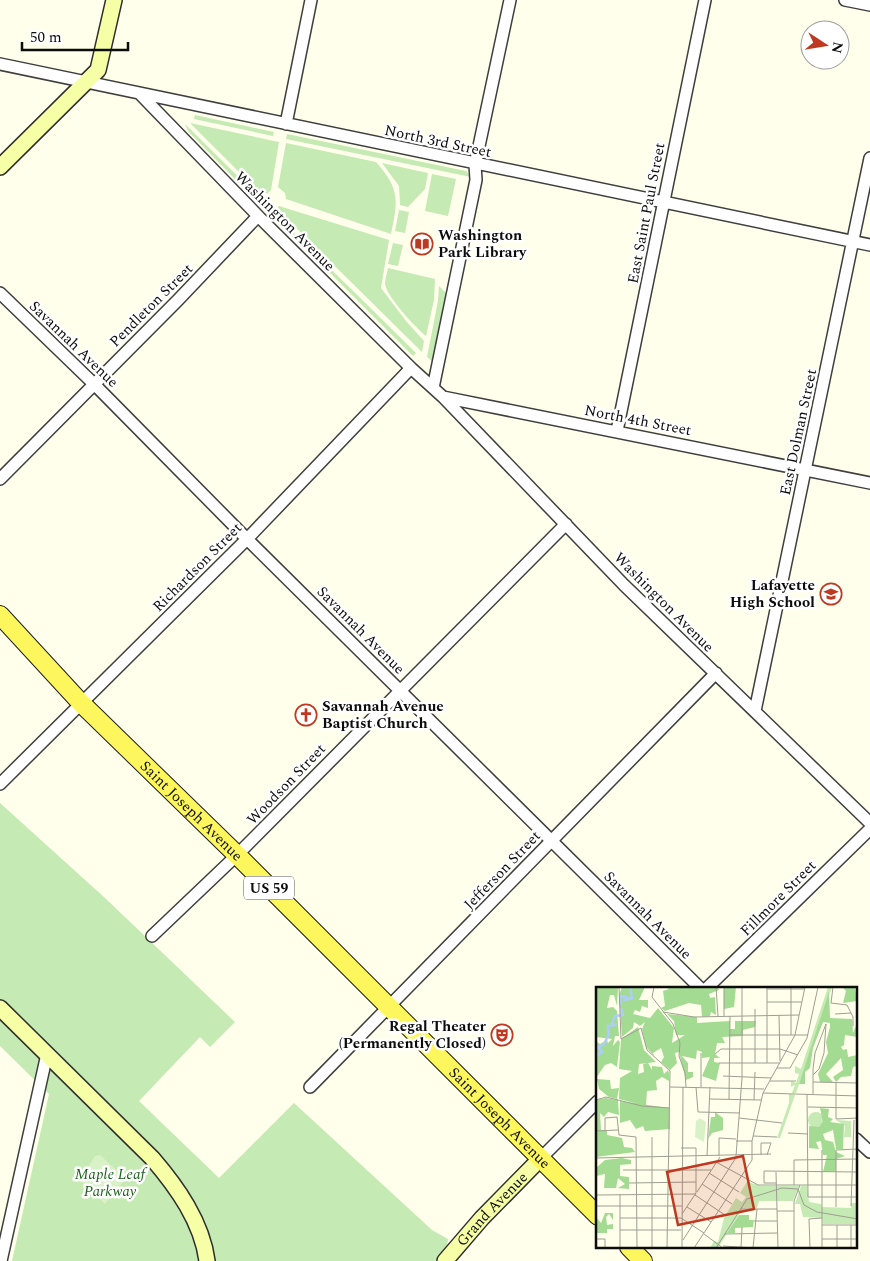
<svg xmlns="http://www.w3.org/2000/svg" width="870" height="1261" font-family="Spectral,serif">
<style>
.green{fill:#c5eab4}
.pitch{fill:#d9f1c6}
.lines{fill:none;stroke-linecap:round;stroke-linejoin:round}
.street-casing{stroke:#3f3f3f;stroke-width:14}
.secondary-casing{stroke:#2e2e2e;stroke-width:18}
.primary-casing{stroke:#1d1d1d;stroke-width:20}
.street{stroke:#fff;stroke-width:11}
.secondary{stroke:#f7ffa6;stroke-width:15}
.primary{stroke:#fdf75d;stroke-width:18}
.labels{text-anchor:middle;stroke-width:5;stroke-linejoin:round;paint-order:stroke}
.shield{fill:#fff;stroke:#555;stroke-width:1}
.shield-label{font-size:14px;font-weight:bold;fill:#0c0c0c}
.street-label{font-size:15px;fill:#0c0c0c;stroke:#fff}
.poi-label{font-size:15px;font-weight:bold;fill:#0c0c0c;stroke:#fff;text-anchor:start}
.park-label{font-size:15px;font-style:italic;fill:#1b651b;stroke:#fff}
.inset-river{fill:none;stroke:#aecdf8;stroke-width:2.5}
.inset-road{fill:none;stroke:#9e9e92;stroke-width:1}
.view{fill:#bf3920;fill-opacity:0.15;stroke:#bf3920;stroke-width:2.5}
.inset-edge{fill:none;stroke:#0c0c0c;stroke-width:2.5}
</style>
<rect width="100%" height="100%" fill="#ffffeb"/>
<path class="green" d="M195 115 274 132 273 136 194 119Z
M190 123 279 142 271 190 268 193H260Z
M185 124 271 209 267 212 188 131Z
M287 134 466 171 471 177 286 139Z
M286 143 376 162C400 189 398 200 391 234L286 199 285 193 278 187Z
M382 163 428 173 425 189 408 207 400 205 399 186Z
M432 174 456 179 448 216 425 211Z
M279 206 389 240 381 288 406 321 424 341 422 352 277 209Z
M399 210 409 212 405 233 395 231Z
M275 214 416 353 413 356 273 216Z
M393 243 403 245 398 266 388 264Z
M388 268 435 279 434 300 426 336C416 328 387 297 385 284 385 279 387 273 388 268Z
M439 286 448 295 433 362 427 357 438 301Z
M0 803 105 898 235 1022 210 1047 200 1037 139 1101 219 1178 294 1103 432 1230 448 1239 447 1246 435 1261H12L49 1094 0 1046Z"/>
<path class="pitch" d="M100 1155 124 1177V1181L117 1189 113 1191V1194L105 1204 76 1177 85 1167H88L95 1156Z"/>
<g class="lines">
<g class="street-casing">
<path id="street" d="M845 0 870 5
M0 64 870 245
M139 93 263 221 411 368 443 397 870 483
M286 124 311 0
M0 293 94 384 247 539 700 988
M433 388 476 180 475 165 510 0
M443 397 624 585 870 823
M617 431 705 0
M0 479 178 300 258 216
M755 711 870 158
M0 784 247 539 411 368
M152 936 237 855 566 524
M707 988 870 829
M310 1087 716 673
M856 1139 870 1152
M541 1158 598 1101
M1 1261 47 1054"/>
</g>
<g class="secondary-casing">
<g id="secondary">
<path d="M0 167 98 70 114 0"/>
<path d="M0 1008 152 1158C177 1187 202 1222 207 1261"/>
<path id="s1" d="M445 1261 482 1218 541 1158"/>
</g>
</g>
<g class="primary-casing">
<g id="primary">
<path id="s2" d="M0 615 81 703 237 855 598 1216"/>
<path d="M629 1247 643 1261"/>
</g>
</g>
<use href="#street" class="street"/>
<use href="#secondary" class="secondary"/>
<use href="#primary" class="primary"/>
</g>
<defs>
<g id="library-ring" transform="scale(1.125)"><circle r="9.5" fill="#fff" stroke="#bf3920" stroke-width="1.5"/><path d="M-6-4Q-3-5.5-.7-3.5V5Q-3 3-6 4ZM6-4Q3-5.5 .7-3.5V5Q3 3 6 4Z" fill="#bf3920"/></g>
<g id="school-ring" transform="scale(1.125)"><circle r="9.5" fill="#fff" stroke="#bf3920" stroke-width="1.5"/><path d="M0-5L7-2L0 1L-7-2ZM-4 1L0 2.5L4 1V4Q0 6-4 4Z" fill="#bf3920"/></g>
<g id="church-ring" transform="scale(1.125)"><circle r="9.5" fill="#fff" stroke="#bf3920" stroke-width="1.5"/><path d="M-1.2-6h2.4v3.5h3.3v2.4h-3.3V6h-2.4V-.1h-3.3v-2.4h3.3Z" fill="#bf3920"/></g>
<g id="theatre-ring" transform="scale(1.125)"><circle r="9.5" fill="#fff" stroke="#bf3920" stroke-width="1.5"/><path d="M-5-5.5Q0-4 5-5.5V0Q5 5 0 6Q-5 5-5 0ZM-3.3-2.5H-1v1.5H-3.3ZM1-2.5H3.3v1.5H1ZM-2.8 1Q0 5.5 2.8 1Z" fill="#bf3920"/></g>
</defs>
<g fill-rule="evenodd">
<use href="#library-ring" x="422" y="244"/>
<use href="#school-ring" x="831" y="594"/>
<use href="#church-ring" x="306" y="715"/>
<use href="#theatre-ring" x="502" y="1035"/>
</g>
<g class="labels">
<rect class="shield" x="244" y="876.5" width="50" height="23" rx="4"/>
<g class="shield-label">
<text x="269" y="893">US 59</text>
</g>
<g class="street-label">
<text transform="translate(438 141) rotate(12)" y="5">North 3rd Street</text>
<text transform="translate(646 213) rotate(-79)" y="5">East Saint Paul Street</text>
<text transform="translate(285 221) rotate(45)" y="5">Washington Avenue</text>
<text transform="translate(151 305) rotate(-45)" y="5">Pendleton Street</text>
<text transform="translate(74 344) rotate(44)" y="5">Savannah Avenue</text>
<text transform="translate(638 420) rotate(11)" y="5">North 4th Street</text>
<text transform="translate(798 432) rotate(-78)" y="5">East Dolman Street</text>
<text transform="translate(197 567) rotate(-45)" y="5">Richardson Street</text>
<text transform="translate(664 602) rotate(45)" y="5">Washington Avenue</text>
<text transform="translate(361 630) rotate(45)" y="5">Savannah Avenue</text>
<text transform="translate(286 784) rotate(-46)" y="5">Woodson Street</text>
<text dy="5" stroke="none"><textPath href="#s2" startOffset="274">Saint Joseph Avenue</textPath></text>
<text transform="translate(502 870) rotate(-46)" y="5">Jefferson Street</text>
<text transform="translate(778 898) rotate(-45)" y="5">Fillmore Street</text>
<text transform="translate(648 915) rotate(45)" y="5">Savannah Avenue</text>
<text dy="5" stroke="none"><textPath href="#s2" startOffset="709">Saint Joseph Avenue</textPath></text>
<text dy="5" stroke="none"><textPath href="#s1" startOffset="70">Grand Avenue</textPath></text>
</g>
<g class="poi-label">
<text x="438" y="240">Washington<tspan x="438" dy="17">Park Library</tspan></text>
<text x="815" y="590" text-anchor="end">Lafayette<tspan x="815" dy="17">High School</tspan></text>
<text x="322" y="711">Savannah Avenue<tspan x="322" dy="17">Baptist Church</tspan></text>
<text x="486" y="1031" text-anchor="end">Regal Theater<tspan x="486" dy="17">(Permanently Closed)</tspan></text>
</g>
<g class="park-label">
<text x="110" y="1179">Maple Leaf<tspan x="110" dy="17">Parkway</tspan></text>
</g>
</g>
<g transform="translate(596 987)">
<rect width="261" height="261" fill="#ffffeb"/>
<path d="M232 0H236L200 106H196L199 98 195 100V94L200 96 203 87 199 86V79L205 82ZM193 107 199 108 184 151H181L193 116ZM212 133a8 8 0 1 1 16 0a8 8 0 1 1-16 0ZM240 133 255 134V150H248L249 139ZM151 195 166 199H203L197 214H163L161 221H147L122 261H114L118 254 122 255 128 231 140 211 146 215 150 210 144 206ZM205 199H211L213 215 225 217 226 220 255 221V216H261V237H227L226 231 207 230 204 217H199Z" fill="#c5eab4"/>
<path d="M0 0H22L21 19 18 8H14L11 21 17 20 21 24 23 49H19L17 59 22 53 24 55 21 80 15 76 9 78 0 91V54L4 57 11 53 12 56 16 52 0 50ZM26 0H49L43 13H52V21L46 19 44 25 39 23 37 27 54 31 62 21 78 41 76 56 89 48H80L78 34 71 27 101 30V36L134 34V42H139V34H160L159 40 147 43V49L126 50 129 56H121L119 67 124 71H118V75L124 76 120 94 106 89 114 70 106 71V65L101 63 100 72 86 69 92 76V85H97V90L90 93 83 65 79 66 81 76 74 83 65 75 68 70 65 61 57 66 58 69 50 60 46 42 49 35 44 39 38 35 37 41 26 50 23 8ZM69 0H122L123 3 113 7 114 11 119 10 120 28 115 25 114 29 106 30 105 18 93 16 69 24 65 21 69 19 67 4 73 2ZM128 0H140L138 20 128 22ZM246 0H259L261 14 247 16 250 4ZM233 5 234 31 256 32 257 46 261 37V50L249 48 248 58 245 60 247 63 251 62 252 70 261 68V79L257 80 255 89 245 90 240 95 237 90 247 83 245 71 230 87 237 95H224L222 87 232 66 230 55 234 40V36L227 35 217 61 214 81 209 85V97H203ZM42 40 48 63 60 75 43 77 42 87 48 85 47 77 52 76 56 83V79L66 80 68 87 72 83 73 86V94L66 90 60 94 61 103 51 104 50 118H46L23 112 24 91 36 84 23 82 25 52ZM1 92 14 93 15 102 23 101 21 112 13 110 3 102ZM10 111 22 113 23 128 12 125 8 130 4 126 5 143H11V148L26 151 28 160 36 161 39 165 0 170V113ZM24 114 73 121 74 142 49 144 47 139 40 142 34 133 24 136ZM224 121 233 122 232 130 237 132 234 135 248 137 247 162H240L237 143 227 147 229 153 237 155 240 165 249 169 240 172V184L227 185 231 168H227L225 154 220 155 223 162 213 161V139L223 140 227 135ZM119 125 127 131V143L116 146 112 152 115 130H119ZM26 171 35 173V177L24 178V189L33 190V202L22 201 29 197 22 191 20 201H8L9 187 0 189V181L9 173ZM9 226H17V233L13 227 10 230 11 238 17 237V242H11V246H0V230L5 236ZM143 228H153V233H158L157 240 139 241V246H131Z" fill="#a4db92"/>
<path d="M104 131 110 135 108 155 99 150 100 134Z" fill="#d9f1c6"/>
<path class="inset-river" d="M24 18 25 9 30 10 29 13 36 11 34 0M0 69 6 65 2 60 8 57 13 47 12 39 19 38 16 36 19 29 27 28 25 21"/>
<path class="inset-road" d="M23 0 25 52 45 41 51 63 74 84 71 261M58 0 56 10 77 37 84 56 83 69 89 86 90 100M120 0 122 29M128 0V29M171 0V76M195 0V48M237 0 235 16 251 18 257 30V39M171 2H209M171 15H206M159 22V76M67 25 98 30 203 28M239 27 255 26M183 28 184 74M133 48H212M119 67 125 62H184L202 68M123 76H183M181 81H194L211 51 222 0M217 88 223 82 228 66 230 37 219 66 217 82V107M127 89 175 91M174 94H200M217 95 262 96M240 96V132L262 131M74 100 168 102M100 100 102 125 144 126M105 100V66M167 106 262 109M211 107 212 210H262M114 112 165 113M133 112 134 29M0 113 10 110 46 119 74 121M158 113 159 85M212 120 262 121M143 131 186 136M9 143V131L21 130 23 148 40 150M0 144 22 143M192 146 212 147M157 149 181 150M40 150 41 261M56 150V261M140 154H156M85 161H100V206L86 227M226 163V261M165 168V156H175L171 168M111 169 114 100M123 169V151L140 152M140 169 146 91V0M0 171 175 167M120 175 162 198H262M27 183H115M180 185 182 261M113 186 143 205M33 196 100 195M180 196H168V184L262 185M106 197 136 217M198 198V173L262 172M101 205 124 170M24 207V261M0 208 100 207M99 208 129 228M0 219H86M255 219 258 133M91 220 115 235M240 220V163L262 162M145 222H181M181 224H198M24 231H85L108 246M158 234H181M226 238H262M255 238V261M24 243H85M108 247 127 261M129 247 181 246M0 252H9V261M226 252H262M87 253 141 169M127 259 158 261M86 261 87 100M98 261 156 173V154L167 106 199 48 209 0M120 261 151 212 186 201 202 202 208 218 221 225 262 232M145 261 146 240M157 261 161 222M198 261V214L204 198M214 261 213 232 226 231M241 261V238"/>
<path class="view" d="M147 169 158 222 82 238 71 185Z"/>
<rect width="261" height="261" class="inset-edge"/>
</g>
<g transform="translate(825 45) rotate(102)"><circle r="24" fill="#ffffff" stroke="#9e9e9e"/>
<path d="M0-4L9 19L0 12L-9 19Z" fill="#bf3920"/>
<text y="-8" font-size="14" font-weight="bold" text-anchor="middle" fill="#0c0c0c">N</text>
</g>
<path d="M22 42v8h106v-8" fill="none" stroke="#0c0c0c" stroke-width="2.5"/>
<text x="30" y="42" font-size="15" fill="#0c0c0c" stroke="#ffffff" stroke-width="4" paint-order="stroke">50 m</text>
</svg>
